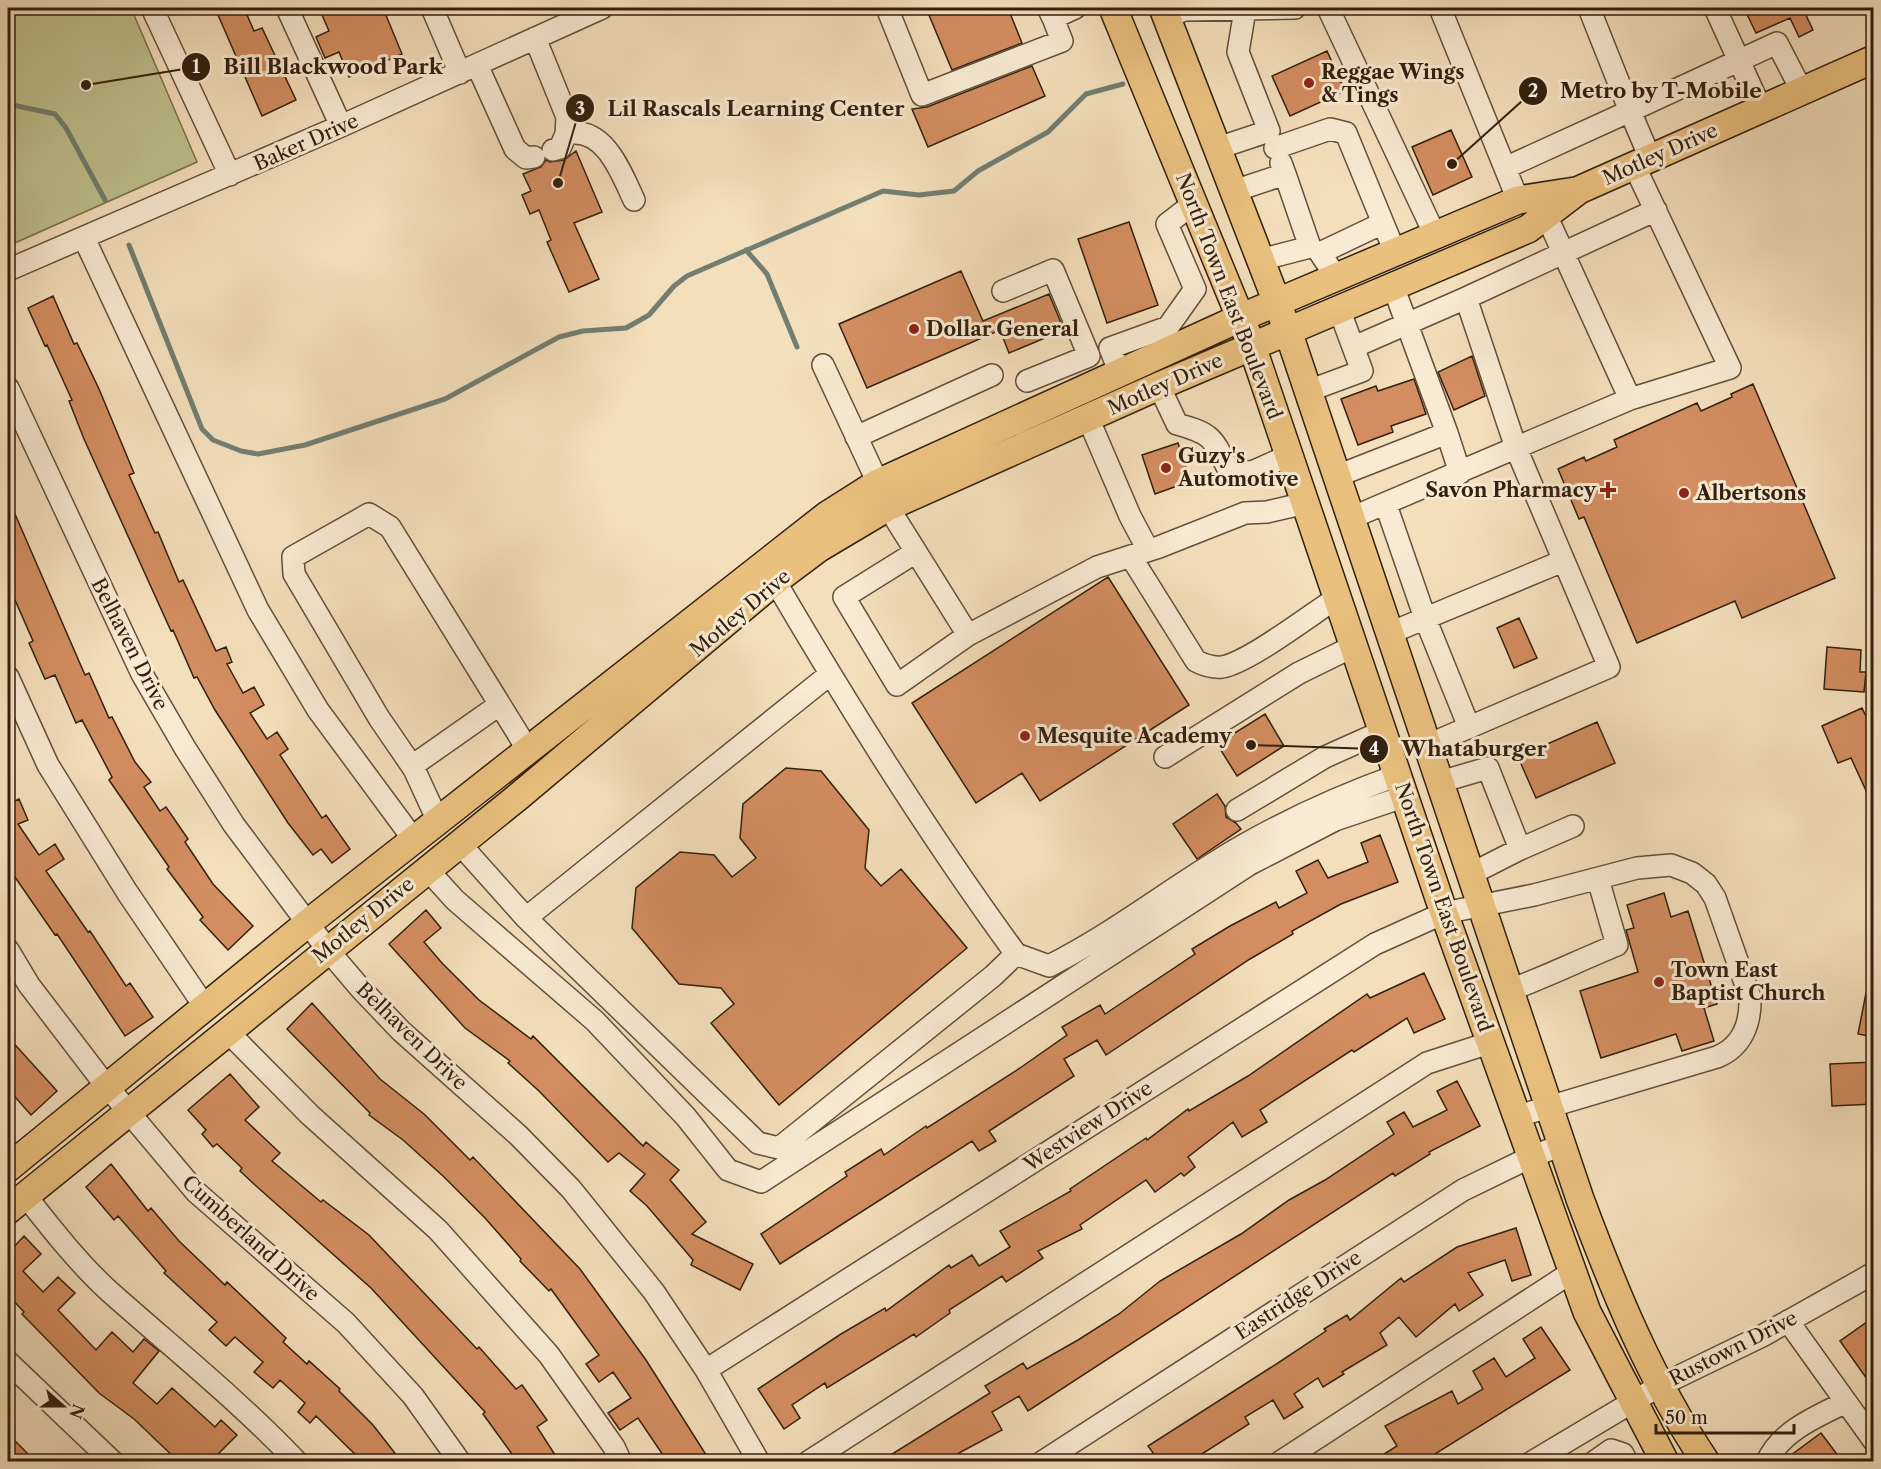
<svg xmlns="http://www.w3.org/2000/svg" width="1881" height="1469" font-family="'Libre Caslon Text',serif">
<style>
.green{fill:#bfc18e;stroke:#78704e;stroke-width:1.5}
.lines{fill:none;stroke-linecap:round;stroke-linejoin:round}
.stream{stroke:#727e71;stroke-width:5}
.building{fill:#d38d60;stroke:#32200e;stroke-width:1.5}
.minor-casing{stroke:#62503a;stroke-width:24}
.major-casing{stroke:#32200e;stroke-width:30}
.minor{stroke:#f8ead3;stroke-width:21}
.major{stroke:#eac07e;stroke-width:27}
.poi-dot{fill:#8f2418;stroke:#f8ead3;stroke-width:2}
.labels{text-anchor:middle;stroke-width:6;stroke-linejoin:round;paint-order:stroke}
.poi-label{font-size:20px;font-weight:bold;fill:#32200e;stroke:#f8ead3;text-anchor:start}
.street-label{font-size:20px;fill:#32200e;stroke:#f8ead3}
.leader{fill:none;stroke:#32200e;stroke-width:2}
.callout-dot{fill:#32200e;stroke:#f8ead3;stroke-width:2}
.mark-label{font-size:18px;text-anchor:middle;font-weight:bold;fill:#fff}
.callout-label{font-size:21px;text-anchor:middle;font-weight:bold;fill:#32200e;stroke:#f8ead3;stroke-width:6;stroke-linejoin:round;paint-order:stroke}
</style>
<rect width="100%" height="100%" fill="#f4dfbc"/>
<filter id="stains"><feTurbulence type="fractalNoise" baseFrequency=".00333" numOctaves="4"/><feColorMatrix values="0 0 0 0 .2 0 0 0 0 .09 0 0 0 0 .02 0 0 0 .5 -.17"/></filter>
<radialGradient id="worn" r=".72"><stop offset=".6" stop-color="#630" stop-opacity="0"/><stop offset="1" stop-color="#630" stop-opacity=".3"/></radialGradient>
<path class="green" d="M8 8H131L197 162 8 246Z"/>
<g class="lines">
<path class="stream" d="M8 104 55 114 66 128 105 200
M129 245 202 429 213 440 241 451 258 454 305 445 445 399 559 337 583 331 626 328 649 315 674 286 687 276 883 191 919 195 954 191 978 171 1048 132 1086 94 1123 84
M746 250 767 274 797 347"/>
</g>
<path class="building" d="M215 8H244L254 31 262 28 296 100 262 116Z
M319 8H383L402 54 349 77 339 52 325 58 316 37 329 31Z
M926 8H1008L1022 43 952 70Z
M1744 8H1813L1804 11 1813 30 1799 37 1790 18 1756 33Z
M1327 51 1345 91 1290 116 1272 76Z
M1032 66 1045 96 928 147 912 109 927 107Z
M1451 130 1472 177 1433 195 1412 147Z
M576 151 602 212 574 223 599 279 569 292 547 242 551 240 539 210 530 214 522 195 531 191 523 174 541 167 546 160 550 162 564 160Z
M1129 222 1158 305 1107 323 1078 239Z
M961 271 983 321 1049 294 1064 330 1009 353 1000 330 867 388 839 324Z
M53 296 74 344 77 343 99 389 134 473 129 475 155 533 158 532 179 582 183 580 216 651 226 647 232 662 227 664 243 693 254 687 264 705 250 713 267 739 277 732 288 749 280 755 322 818 326 815 350 849 332 863 321 849 313 855 288 823 215 710 197 677 194 678 173 630 171 631 84 439 69 401 72 400 47 345 45 346 28 308Z
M1472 356 1485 396 1454 410 1438 372Z
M1414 379 1426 414 1391 426 1393 432 1358 445 1341 399 1376 386 1378 391Z
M1753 384 1835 578 1742 618 1735 601 1637 643 1584 517 1579 519 1558 469 1584 457 1586 461 1617 447 1614 440 1697 403 1701 411 1732 397 1731 394Z
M1178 443 1191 481 1155 494 1142 455Z
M8 498 85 675 89 673 109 718 112 717 135 762 151 782 144 787 160 811 166 807 188 839 185 842 213 884 253 926 228 950 200 920 203 917 167 869 169 867 109 780 112 777 82 720 76 723 55 675 45 679 29 643 33 641 12 593 14 592 8 575Z
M1108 577 1189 705 1040 801 1022 773 976 803 912 703Z
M1519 618 1537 658 1514 668 1497 628Z
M1827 647 1861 650 1860 672H1866L1864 692 1824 689Z
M1862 708 1874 733V808L1851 758 1838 763 1822 726Z
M1265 714 1284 746 1237 776 1217 744Z
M1597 722 1615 763 1536 798 1518 757Z
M786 768 821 771 869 830 865 868 881 886 901 869 967 948 779 1105 711 1023 734 1004 721 988 679 984 632 928 636 888 680 852 714 855 732 877 756 858 740 838 743 804Z
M1217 794 1225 806 1226 817 1236 823 1241 829 1197 859 1173 824Z
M19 799 28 820 18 824 39 855 55 844 64 859 46 871 88 932 90 931 126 986 130 983 153 1017 125 1036 57 934 55 935 8 867V804Z
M1380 835 1398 882 1341 904 1292 931 1293 934 1250 959 1106 1055 1097 1040 1064 1059 1074 1076 989 1131 996 1141 979 1151 972 1141 780 1264 761 1234 847 1176 845 1172 881 1149 884 1155 926 1126 927 1128 1020 1068 1067 1035 1062 1027 1100 1005 1105 1014 1195 954 1192 949 1230 926 1276 902 1279 908 1307 893 1296 871 1318 860 1328 878 1368 862 1361 843Z
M1664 893 1671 917 1688 911 1717 1004 1704 1008 1714 1041 1682 1051 1676 1034 1601 1058 1580 991 1638 972 1626 930 1634 928 1627 905Z
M426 910 441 928 424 942 442 963 479 1000 531 1039 533 1036 643 1146 646 1142 679 1170 670 1180 706 1222 692 1234 753 1264 740 1290 691 1265 693 1260 647 1206 630 1191 645 1174 619 1153 608 1162 539 1091 508 1063 510 1061 465 1028 389 944Z
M1424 973 1445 1019 1414 1033 1407 1018 1354 1052 1352 1050 1260 1110 1267 1122 1242 1137 1233 1122 1188 1157 1195 1167 1184 1176 1181 1173 1155 1192 1146 1180 1080 1225 1082 1229 1038 1251 1043 1258 1006 1282 1002 1276 949 1310 950 1313 916 1337 914 1334 827 1388 825 1383 792 1405 800 1418 784 1429 758 1389 841 1334 885 1308 886 1311 949 1265 951 1268 972 1255 979 1266 1010 1247 1000 1231 1071 1191 1070 1189 1146 1138 1147 1140 1188 1109 1189 1111 1248 1076 1367 994 1370 998Z
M1866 993H1874V1037L1858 1034Z
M312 1003 380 1079 424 1114 470 1160 473 1157 580 1269 646 1360 710 1461H667L638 1418 620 1430 608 1413 631 1398 613 1372 599 1382 586 1364 599 1355 551 1289 549 1291 520 1261 521 1259 485 1218 443 1176 403 1140 369 1115 370 1113 287 1029Z
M8 1037 57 1091 31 1115 8 1089Z
M1874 1062V1104L1832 1106 1830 1064Z
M230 1074 259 1107 245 1120 280 1153 272 1161 321 1202 323 1200 369 1235 477 1349 479 1347 516 1389 522 1385 547 1420 537 1427 559 1461H517L483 1414 485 1412 371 1288 255 1185 240 1171 242 1168 217 1144 213 1147 202 1134 206 1130 188 1110Z
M1457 1081 1480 1126 1429 1152 1430 1154 1395 1176 1393 1173 1028 1411 1019 1396 992 1412 1002 1430 959 1453 960 1457 952 1461H881L990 1393 985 1386 1023 1363 1027 1369 1078 1340 1119 1314 1160 1281 1241 1234 1289 1200 1325 1180 1394 1134 1387 1122 1404 1112 1413 1127 1447 1110 1437 1091Z
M111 1164 148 1211 151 1208 179 1241 225 1285 227 1282 286 1338 283 1342 307 1364 309 1361 340 1389 339 1391 373 1425 401 1461H362L316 1416 310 1423 298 1412 305 1403 280 1380 273 1388 254 1372 263 1362 235 1337 226 1346 209 1330 217 1322 164 1273 166 1271 118 1216 114 1220 86 1187Z
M1516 1228 1531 1275 1512 1281 1505 1260 1468 1273 1483 1295 1459 1311 1455 1304 1416 1337 1399 1317 1380 1333 1387 1345 1342 1372 1344 1374 1323 1387 1318 1378 1294 1394 1303 1407 1284 1419 1273 1400 1245 1417 1249 1424 1191 1461H1159L1148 1446 1281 1361 1326 1331 1324 1329 1347 1315 1350 1320 1401 1278 1404 1282 1457 1247Z
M24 1236 41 1254 23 1271 43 1292 58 1277 75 1293 58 1310 96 1350 112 1332 133 1352 144 1339 159 1351 133 1383 157 1404 172 1388 215 1427 221 1420 237 1435 211 1461H178L134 1419 99 1393 22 1314 24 1312 8 1295V1253Z
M1874 1317V1389L1840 1341Z
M1541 1327 1570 1370 1430 1457 1433 1461H1373L1397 1446 1385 1426 1452 1391 1458 1404 1483 1389 1473 1371 1494 1358 1506 1377 1535 1358 1523 1339Z
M1821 1433 1842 1461H1783Z
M8 1434 35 1461H8Z"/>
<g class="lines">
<g class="minor-casing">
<path id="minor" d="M152 8 230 175
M287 8 341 126
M432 8 460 73
M887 8 922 95 1062 41 1053 18
M1048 8 1053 18 1075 8
M1328 8 1435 235
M1440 8 1518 200
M1715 8 1761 109
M1167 18 1184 10 1295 8
M535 38 567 117 566 134 560 148 553 150
M477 65 515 149 526 158 534 157
M566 134C604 125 621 172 634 200
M1218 148 1269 131 1238 52 1245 10
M1275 148 1330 129 1346 133 1383 223
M1650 158 1630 111 1777 43 1802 91
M1505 168 1630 111 1589 8
M1234 191 1285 174 1281 163
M84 238 258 610 318 710 414 840
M1260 260 1310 247 1285 174
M8 270 341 126 602 8
M1336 277 1320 253 1383 223 1395 252
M1003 291 1053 270 1089 356 1027 381
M1354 347 1466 298
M823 365 878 483
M1120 373 1110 348 1168 327 1195 289 1167 224 1193 204
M1159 386 1177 424C1213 434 1213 438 1229 471L1252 472 1290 455
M8 388 142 674 185 748 234 825 327 949 361 989 401 1031 518 1135 571 1189 654 1292 706 1370 759 1462
M1308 391 1362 371 1339 309
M1630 399 1730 368 1634 165
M1088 418 1130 516 1148 550
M1447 433 1460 473
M856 437 992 375
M1337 476 1447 433 1393 286
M1386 505 1425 618 1469 727
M888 507 968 635 1097 567 1159 547 1245 513 1267 512 1306 503
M1351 518 1630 399 1546 215
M916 552 844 597 897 685 968 635
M1131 557 1196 661C1204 665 1212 668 1222 667 1248 663 1313 613 1338 597
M1390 633 1563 561
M8 677 48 765 127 892 205 1007
M1428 745 1609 667 1516 448 1466 298 1656 210
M1165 757 1299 673 1354 646
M412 766 499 705
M1440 782 1488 768 1520 849 1471 874
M1237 810 1325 757 1383 731
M438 821 414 769 379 718 294 574 293 557 369 514 390 527 528 750
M459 843 526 918 758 1143 779 1148 993 976 1016 954C928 834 850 709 775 581
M1520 849 1573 826
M426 868 455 900 595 1021 686 1117 728 1170 761 1182 1250 864 1335 820 1406 796
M526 918 829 675
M8 950 29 985 100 1078 196 1192 346 1323 413 1396 460 1462
M1016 954 1049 966C1117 932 1177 883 1244 845 1293 817 1345 794 1398 775
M1510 990C1546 977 1580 960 1617 945L1598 879
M227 1031 310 1115 438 1230 549 1355 614 1447 621 1462
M25 1195C51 1228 79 1264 110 1292 174 1349 237 1399 297 1462
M1788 1321 1874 1441
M8 1362 113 1462
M706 1370 1375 944 1444 913 1534 895 1637 868 1671 865 1692 873 1706 884 1715 898 1750 997C1751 1023 1742 1047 1717 1057L1518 1116
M808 1462 1427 1063 1492 1042
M1042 1462 1463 1190 1533 1156 1562 1145
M1280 1462 1572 1272
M1532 1462 1661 1385 1762 1336 1874 1273
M1594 1462 1611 1450 1623 1454 1627 1462
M1767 1462C1780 1431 1818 1416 1846 1402"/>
</g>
<g class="major-casing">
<path id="major" d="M1113 8 1252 346 1444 913 1587 1312 1665 1462
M1163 8 1288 331 1580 1199C1614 1290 1651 1381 1706 1462
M8 1168 308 923 826 516 878 483 1240 318 1518 200 1575 191
M8 1210 519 796 775 581 819 548 888 507 1159 386 1528 229 1579 190 1874 59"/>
</g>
<use href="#minor" class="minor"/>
<use href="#major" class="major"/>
</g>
<g class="poi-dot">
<circle cx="1309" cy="83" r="6"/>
<circle cx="914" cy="329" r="6"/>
<circle cx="1166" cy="468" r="6"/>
<path d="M1605 481h6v6h6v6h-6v6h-6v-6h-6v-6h6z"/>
<circle cx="1684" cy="493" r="6"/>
<circle cx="1025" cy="736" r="6"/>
<circle cx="1659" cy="982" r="6"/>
</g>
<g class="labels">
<g class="poi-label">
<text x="1321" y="79">Reggae Wings<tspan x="1321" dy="23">&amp; Tings</tspan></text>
<text x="926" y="336">Dollar General</text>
<text x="1178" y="463">Guzy's<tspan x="1178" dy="23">Automotive</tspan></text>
<text x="1596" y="497" text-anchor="end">Savon Pharmacy</text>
<text x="1696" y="500">Albertsons</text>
<text x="1037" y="743">Mesquite Academy</text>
<text x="1671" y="977">Town East<tspan x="1671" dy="23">Baptist Church</tspan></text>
</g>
<g class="street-label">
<text transform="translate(306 142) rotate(-24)" y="7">Baker Drive</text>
<text transform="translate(1660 154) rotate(-24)" y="7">Motley Drive</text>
<text transform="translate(1229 296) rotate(69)" y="7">North Town East Boulevard</text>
<text transform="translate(1165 384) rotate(-24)" y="7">Motley Drive</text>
<text transform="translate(740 613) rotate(-40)" y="7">Motley Drive</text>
<text transform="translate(130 644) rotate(63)" y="7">Belhaven Drive</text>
<text transform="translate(1444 907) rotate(71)" y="7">North Town East Boulevard</text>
<text transform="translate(363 920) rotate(-39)" y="7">Motley Drive</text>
<text transform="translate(412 1036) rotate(44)" y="7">Belhaven Drive</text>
<text transform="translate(1088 1126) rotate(-33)" y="7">Westview Drive</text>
<text transform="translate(251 1238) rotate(42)" y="7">Cumberland Drive</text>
<text transform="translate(1298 1295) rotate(-33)" y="7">Eastridge Drive</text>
<text transform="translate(1733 1348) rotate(-27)" y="7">Rustown Drive</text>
</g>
</g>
<path class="leader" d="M86 85L196 67M1452 164L1533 91M558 183L580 108M1251 745L1374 749"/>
<g class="callout-dot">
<circle cx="86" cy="85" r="6"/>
<circle cx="1452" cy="164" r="6"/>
<circle cx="558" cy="183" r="6"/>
<circle cx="1251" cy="745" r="6"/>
<circle cx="196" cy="67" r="15"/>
<circle cx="1533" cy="91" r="15"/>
<circle cx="580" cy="108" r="15"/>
<circle cx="1374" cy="749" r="15"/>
</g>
<g class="mark-label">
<text x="196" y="73">1</text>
<text x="1533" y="97">2</text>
<text x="580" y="115">3</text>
<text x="1374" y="755">4</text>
</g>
<g class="callout-label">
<text x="333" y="74">Bill Blackwood Park</text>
<text x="1661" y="98">Metro by T-Mobile</text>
<text x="756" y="116">Lil Rascals Learning Center</text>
<text x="1474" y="756">Whataburger</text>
</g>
<rect width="1881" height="1469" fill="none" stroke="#f4dfbc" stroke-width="30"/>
<rect x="9" y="9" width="1863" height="1451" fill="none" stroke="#32200e" stroke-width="3"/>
<rect x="15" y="15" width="1851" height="1439" fill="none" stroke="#32200e" stroke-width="1.5"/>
<g transform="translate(63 1406) rotate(111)" stroke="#f8ead3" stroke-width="4.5" paint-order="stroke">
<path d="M0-4.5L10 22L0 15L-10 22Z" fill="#32200e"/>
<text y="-9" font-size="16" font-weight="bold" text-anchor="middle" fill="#32200e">N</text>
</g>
<path d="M1656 1424v9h138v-9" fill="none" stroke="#32200e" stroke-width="3"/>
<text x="1665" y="1424" font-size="18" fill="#32200e" stroke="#f8ead3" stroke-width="4.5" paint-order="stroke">50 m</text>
<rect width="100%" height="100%" filter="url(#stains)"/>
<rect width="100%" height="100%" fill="url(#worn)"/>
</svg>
